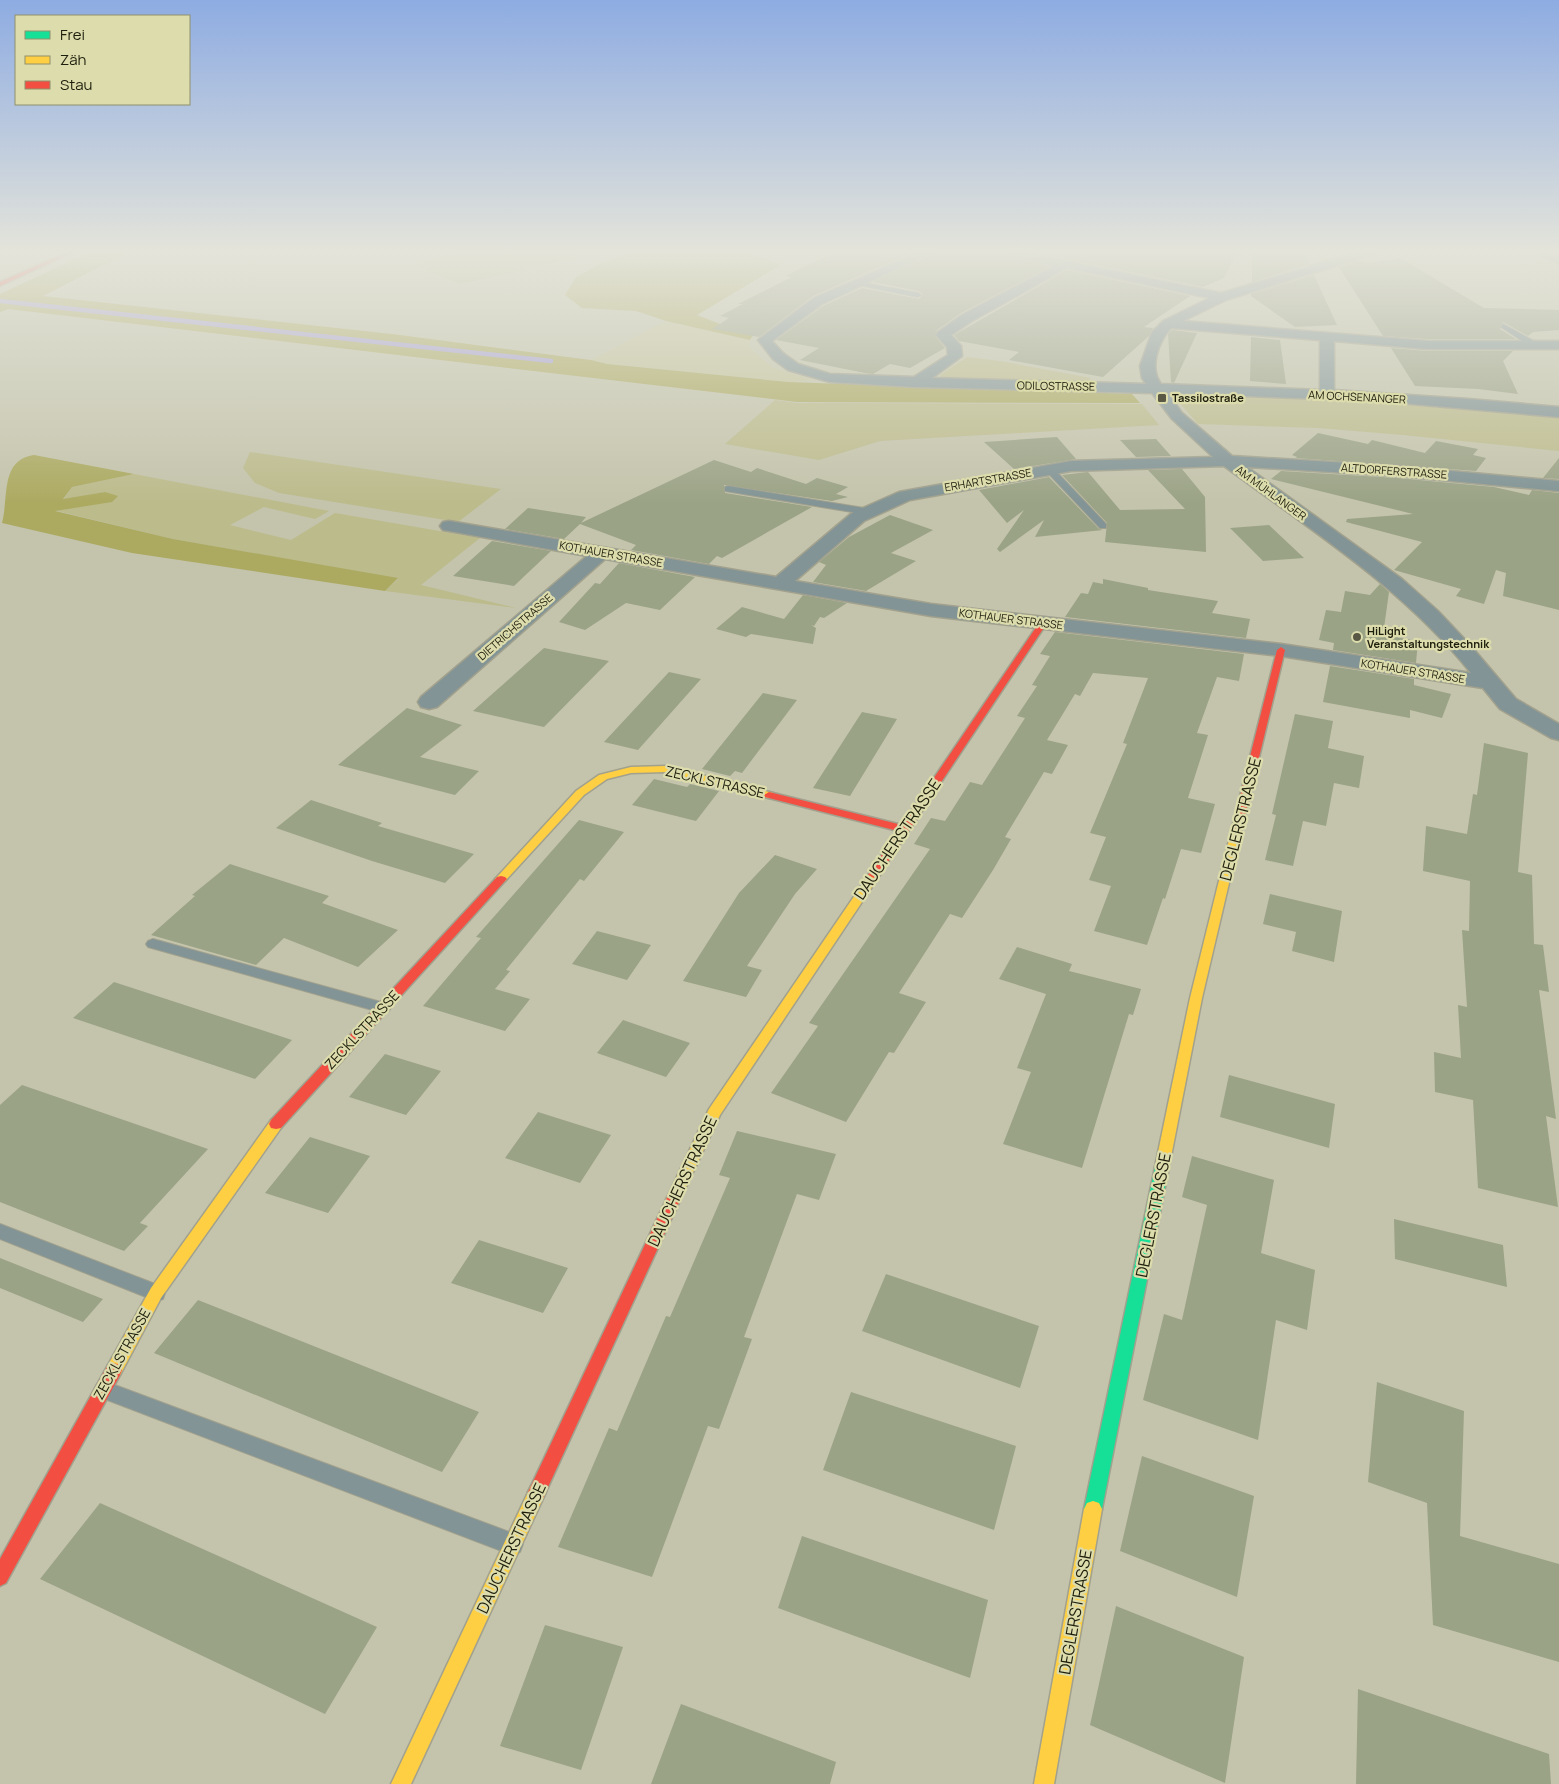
<svg xmlns="http://www.w3.org/2000/svg" width="1559" height="1784" font-family="Manrope,sans-serif">
<style>
.built{fill:#c4c49c}
.green{fill:#bcbb8c}
.forest{fill:#acaa61}
.lines{fill:none;stroke-linecap:round;stroke-linejoin:round}
.stream{stroke:#a7a0d8;stroke-width:4.5}
.building{fill:#9ba386}
.lane-casing{stroke:#a1a18e;stroke-width:2}
.street-casing{stroke:#a1a18e;stroke-width:3}
.fast-casing{stroke:#a1a18e;stroke-width:3}
.slow-casing{stroke:#a1a18e;stroke-width:3}
.jam-casing{stroke:#a1a18e;stroke-width:3}
.lane{fill:#829495;fill-rule:evenodd}
.street{fill:#829495;fill-rule:evenodd}
.fast{fill:#16e098;fill-rule:evenodd}
.slow{fill:#ffcf43;fill-rule:evenodd}
.jam{fill:#f24e42;fill-rule:evenodd}
.poi-dot{fill:#585844;stroke:#dcdcad;stroke-width:2}
.labels{text-anchor:middle;stroke-width:4.5;stroke-linejoin:round;paint-order:stroke}
.far-street-label{font-size:11px;fill:#1e1e0c;stroke:#dcdcad}
.far-poi-label{font-size:11px;font-weight:bold;fill:#1e1e0c;stroke:#dcdcad;text-anchor:start}
.street-label{font-size:14px;fill:#1e1e0c;stroke:#dcdcad}
.near-street-label{font-size:16px;fill:#1e1e0c;stroke:#dcdcad}
</style>
<rect width="100%" height="100%" fill="#c4c4ac"/>
<path class="built" d="M666 321 750 340 749 347 773 368 814 380 788 382 607 364 591 360Z"/>
<path class="green" d="M456 253H575L582 256 460 284 414 266Z
M967 357 1000 361 1091 378 1085 384 943 381 940 375Z
M1170 392 1329 399 1559 417V451L1403 435 1318 428 1198 424Z
M775 400 797 403 1142 404 1159 425 880 441 819 460 725 444Z
M250 452 501 489 458 522 279 493 255 483 243 468Z
M134 474 329 511 315 519 264 507 230 525 291 540 335 513 480 538 421 585 516 608 385 591 398 579 173 539 53 510 90 505 105 492 63 500 72 487Z"/>
<path class="forest" d="M88 253H127L43 296 392 334 591 360 607 364 788 382 1132 394 1140 403 797 402 8 309 0 312V294Z
M631 253H748L781 265 697 315 725 326 756 331 750 340 666 321 636 311 582 308 565 295 576 277 599 264Z
M34 455 134 474 72 487 63 499 105 492 118 496 112 502 55 511 173 539 398 578 385 591 132 553 2 523C9 496 0 460 34 455Z"/>
<g class="lines">
<path class="stream" d="M0 301 551 361"/>
</g>
<path class="building" d="M834 253H911L813 296 759 337 712 329 729 318 720 316 743 304H738L792 277 785 276Z
M934 253H1002L1049 267 961 313 937 330 935 336 945 348 910 368 890 364 873 374 865 373 800 360 819 348 776 340 823 306 862 288 919 299 923 294 918 291 873 282Z
M1039 253H1236L1224 278 1203 287Z
M1252 253H1305L1310 264 1252 282Z
M1400 258 1484 308 1559 310V330L1533 332 1528 336 1503 322 1500 329 1516 339H1427L1383 336 1339 267 1359 261 1371 263Z
M1067 270 1190 296 1144 327 1153 328 1149 336 1103 377 1009 360 1019 352 959 341 954 335Z
M1314 275 1337 325 1295 327 1251 296V294Z
M1172 330 1197 333 1174 383 1171 382 1168 334Z
M1251 337 1280 340 1286 384 1250 381Z
M1391 348 1427 351H1513L1503 361 1518 394 1478 389 1415 386Z
M1318 433 1368 444 1372 440 1425 453 1436 441 1478 449 1473 455 1486 458 1476 471 1296 458 1297 457 1292 455Z
M1057 437 1076 459 1014 469 984 442Z
M1156 439 1171 456 1136 457 1120 440Z
M1559 458V479L1543 478Z
M714 460 751 472 757 468 806 484 817 478 848 487 836 494 848 497 832 501 724 485 725 493 812 507 722 558 717 556 709 564 631 550 636 545 580 524 564 539 505 529 528 508 586 517 581 523Z
M1182 469 1205 497 1206 552 1105 542 1107 523 1062 475 1088 472 1120 510 1185 509 1148 470Z
M1281 471 1398 478 1494 487 1529 495 1532 490 1559 493V610L1503 596 1506 573 1496 570 1484 604 1456 596 1461 589 1394 570 1422 542 1346 522 1347 519 1413 514 1271 479Z
M1049 477 1099 529 1103 530 1035 537 1044 520 1000 552 997 549 1024 510 1007 523 979 490Z
M890 515 933 530 891 553 916 561 866 591 813 582 826 565 819 562 849 537Z
M1269 525 1304 558 1263 561 1230 528Z
M492 541 551 551 514 586 453 576Z
M619 563 695 577 660 610 626 603 585 630 559 622 595 583 600 584Z
M1103 579 1148 588V590L1218 601 1212 613 1250 619 1246 638 1065 617 1081 593 1088 594 1093 582 1103 584Z
M1380 584 1389 592 1383 635 1418 641 1416 663 1333 650 1334 643 1319 640 1326 610 1341 612 1345 591 1370 595Z
M803 595 847 603 824 618 820 617 814 626 811 625 816 628 813 644 751 634 746 637 716 629 742 607 784 619Z
M1055 632 1244 654 1239 681 1217 677 1197 733 1208 735 1188 798 1215 804 1201 853 1181 849 1165 899 1163 898 1147 945 1094 931 1111 886 1089 880 1106 837 1090 833 1127 744 1123 743 1148 678 1093 673 1080 696 1075 694 1047 740 1068 745 1052 774 1044 772 1005 837 1011 839 993 870 962 918 950 914 899 993 926 1002 894 1053 889 1052 846 1122 771 1093 818 1026 809 1023 930 849 914 844 931 818 945 821 970 782 982 785 1025 718 1017 716 1037 686 1032 685 1050 656 1040 654Z
M544 648 609 661 544 727 473 711Z
M1330 666 1414 679V685L1451 694 1442 718 1410 710V718L1323 702Z
M669 672 701 679 638 750 604 742Z
M763 693 797 700 742 773 735 771 730 776 702 769Z
M407 708 462 725 420 757 479 771 455 795 338 765Z
M862 712 897 719 850 796 813 788Z
M1295 714 1333 721 1328 748 1364 756 1359 788 1334 783 1326 826 1303 821 1293 866 1265 860 1276 815 1272 814Z
M1484 743 1528 753 1518 872 1532 875 1534 944 1543 945 1549 992 1539 990 1556 1119 1546 1116 1558 1207 1478 1188 1473 1100 1435 1092 1434 1052 1461 1058 1458 1005 1467 1007 1462 930 1469 931 1470 881 1423 871 1426 826 1467 834 1473 794 1477 795Z
M654 779 687 787 690 784 719 791 696 821 632 805Z
M311 800 382 823 378 826 474 854 445 883 372 861 276 828Z
M579 820 624 832 584 881 580 879 506 970 510 971 495 989 530 999 505 1031 423 1006 481 938 476 937Z
M775 855 817 869 795 894 747 966 762 970 746 997 683 981 739 893Z
M230 864 329 896 322 903 398 930 358 967 284 938 256 965 151 935 195 896 192 895Z
M1270 894 1342 911 1334 962 1292 951 1296 932 1263 924Z
M597 931 651 945 627 980 572 964Z
M1017 947 1072 964 1069 971 1141 989 1133 1015 1129 1014 1082 1168 1003 1144 1031 1072 1017 1068 1046 994 999 979Z
M114 982 292 1040 255 1079 73 1018Z
M623 1020 690 1043 666 1077 597 1053Z
M385 1054 441 1071 406 1115 349 1097Z
M1229 1075 1335 1104 1329 1148 1220 1117Z
M22 1085 208 1149 140 1223 148 1226 124 1251 0 1202V1105Z
M538 1112 611 1135 580 1183 505 1158Z
M737 1131 836 1154 819 1200 797 1194 744 1337 752 1339 719 1429 708 1426 652 1577 558 1547 609 1428 617 1431 666 1316 670 1317 730 1178 719 1175Z
M310 1137 370 1156 328 1213 265 1193Z
M1192 1156 1274 1180 1261 1253 1315 1270 1307 1330 1276 1320 1258 1440 1143 1400 1164 1314 1182 1320 1207 1205 1182 1197Z
M1394 1219 1503 1245 1507 1287 1395 1259Z
M479 1240 568 1268 543 1313 451 1283Z
M0 1258 103 1299 83 1322 0 1288Z
M886 1274 1039 1326 1020 1388 862 1331Z
M198 1300 479 1412 442 1472 154 1353Z
M1377 1382 1464 1411 1460 1536 1559 1564V1662L1433 1625 1427 1503 1368 1482Z
M851 1392 1016 1446 994 1530 823 1470Z
M1142 1456 1254 1496 1237 1597 1120 1551Z
M100 1503 377 1627 325 1714 40 1579Z
M802 1536 988 1600 970 1678 778 1608Z
M1116 1606 1244 1657 1225 1783 1090 1725Z
M545 1625 623 1647 581 1770 500 1746Z
M1358 1689 1549 1754 1551 1784H1356Z
M681 1704 836 1762 830 1784H651Z"/>
<g class="lines">
<g class="lane-casing">
<path id="lane" d="M855 281 918 293 921 295 918 297 853 284Z
M1503 324 1539 344 1540 346 1533 348 1501 327Z
M1047 468H1053L1106 524V528H1100L1047 472Z
M728 486 870 509 875 512 870 515 725 491V487Z
M153 939 388 1004 391 1008 388 1012 383 1013 148 947 146 944 148 941Z
M0 1224 163 1287 165 1293 163 1299 156 1301 0 1239Z
M104 1381 512 1533 520 1536 523 1544 520 1552 512 1555 97 1396 94 1390 97 1384Z"/>
</g>
<g class="street-casing">
<path id="street" d="M916 253H932L822 304 772 341 783 353 798 364 830 374 914 377 948 355 947 347 936 335 938 332 962 315 1054 266 1004 253H1028L1221 293 1341 257 1355 253H1377L1226 300 1183 321 1427 341H1559V349H1427L1334 341V390L1468 399 1559 407V417L1377 401 1168 393 1182 413 1232 456 1398 466 1559 481V491L1398 476 1247 467 1402 579 1438 611 1470 645 1516 699 1559 724V740L1551 738 1500 709 1483 688 1281 656 931 616 605 559 437 707 429 709 421 707 418 702 421 697 587 556 449 531 443 530 440 526 443 522 449 521 776 577 852 513 899 492 1071 461 1213 457 1172 419 1152 393 915 387 830 382 788 370 773 359 758 340 814 298ZM1067 268 1210 298 1163 321 1152 332 1140 366 1142 378 1146 384 932 378 962 356 961 346 951 335 972 321ZM1171 328 1320 340V390L1161 384C1149 368 1158 342 1171 328ZM1224 466C1311 530 1403 588 1471 673L1281 644 931 604 795 581 864 521 910 500 1071 471Z
M1538 253 1559 256V263L1540 255Z"/>
</g>
<g class="fast-casing">
<path id="fast" d="M1162 1162 1167 1163 1169 1167 1102 1509 1099 1515 1093 1517 1087 1515 1084 1509 1155 1167 1157 1163Z"/>
</g>
<g class="slow-casing">
<path id="slow" d="M666 766 773 793 774 795 769 798 666 772 631 773 607 779 584 795 505 881H497L495 879 497 877 576 791 599 775 631 767Z
M1236 829 1241 832 1202 998 1169 1167 1167 1171 1162 1172 1157 1171 1155 1167 1190 998 1231 832Z
M874 872 880 875 720 1115 678 1204 673 1206 668 1204 666 1200 709 1109 870 873Z
M276 1119 281 1120 283 1124 281 1128 161 1298 120 1375 114 1377 108 1375 106 1370 108 1365 151 1288 271 1120Z
M537 1484 543 1486 546 1492 411 1784H391L531 1486Z
M1093 1501 1099 1503 1102 1509 1054 1784H1034L1084 1509 1087 1503Z"/>
</g>
<g class="jam-casing">
<path id="jam" d="M65 253H72L0 286V282Z
M1043 620 1047 623 878 877 874 878 868 875 898 831 765 797 764 795 769 792 902 825 1039 623Z
M1281 647 1285 650 1241 832 1236 835 1232 834 1231 832 1277 650Z
M501 876 505 877 507 879 505 881 281 1128 276 1129 271 1128 269 1124 271 1120 497 877Z
M673 1194 678 1196 680 1200 543 1498 537 1500 531 1498 528 1492 531 1486 666 1200 668 1196Z
M114 1363 120 1365 122 1370 120 1375 6 1583 0 1586V1559L108 1365Z"/>
</g>
<use href="#lane" class="lane"/>
<use href="#street" class="street"/>
<use href="#fast" class="fast"/>
<use href="#slow" class="slow"/>
<use href="#jam" class="jam"/>
</g>
<linearGradient id="sky" x2="0" y2="1"><stop stop-color="#8eace2"/><stop offset="0.5" stop-color="#e4e4da"/><stop offset="1" stop-color="#e4e4da" stop-opacity="0"/></linearGradient>
<rect width="1559" height="503" fill="url(#sky)"/>
<g class="poi-dot">
<rect x="1157" y="393" width="10" height="10" rx="2.5"/>
<circle cx="1357" cy="637" r="5"/>
</g>
<g class="labels">
<g class="far-street-label">
<text transform="translate(1056 386) rotate(1)" y="4">ODILOSTRASSE</text>
<text transform="translate(1357 397) rotate(3)" y="4">AM OCHSENANGER</text>
<text transform="translate(1394 471) rotate(4)" y="4">ALTDORFERSTRASSE</text>
<text transform="translate(988 480) rotate(-10)" y="4">ERHARTSTRASSE</text>
<text transform="translate(1271 493) rotate(36)" y="4">AM MÜHLANGER</text>
<text transform="translate(611 554) rotate(10)" y="4">KOTHAUER STRASSE</text>
<text transform="translate(1011 619) rotate(7)" y="4">KOTHAUER STRASSE</text>
<text transform="translate(515 627) rotate(-41)" y="4">DIETRICHSTRASSE</text>
<text transform="translate(1413 671) rotate(9)" y="4">KOTHAUER STRASSE</text>
</g>
<g class="far-poi-label">
<text x="1172" y="402">Tassilostraße</text>
<text x="1367" y="635">HiLight<tspan x="1367" dy="13">Veranstaltungstechnik</tspan></text>
</g>
<g class="street-label">
<text transform="translate(715 782) rotate(13)" y="5">ZECKLSTRASSE</text>
<text transform="translate(362 1030) rotate(-47)" y="5">ZECKLSTRASSE</text>
<text transform="translate(122 1354) rotate(-61)" y="5">ZECKLSTRASSE</text>
</g>
<g class="near-street-label">
<text transform="translate(1240 819) rotate(-76)" y="6">DEGLERSTRASSE</text>
<text transform="translate(897 839) rotate(-56)" y="6">DAUCHERSTRASSE</text>
<text transform="translate(682 1181) rotate(-65)" y="6">DAUCHERSTRASSE</text>
<text transform="translate(1153 1215) rotate(-79)" y="6">DEGLERSTRASSE</text>
<text transform="translate(511 1548) rotate(-65)" y="6">DAUCHERSTRASSE</text>
<text transform="translate(1075 1612) rotate(-80)" y="6">DEGLERSTRASSE</text>
</g>
</g>
<rect x="15" y="15" width="175" height="90" fill="#dcdcad" stroke="#90906d"/>
<rect x="25" y="31" width="25" height="8" fill="#16e098" stroke="#90906d"/>
<text x="60" y="40" font-size="15" fill="#1e1e0c">Frei</text>
<rect x="25" y="56" width="25" height="8" fill="#ffcf43" stroke="#90906d"/>
<text x="60" y="65" font-size="15" fill="#1e1e0c">Zäh</text>
<rect x="25" y="81" width="25" height="8" fill="#f24e42" stroke="#90906d"/>
<text x="60" y="90" font-size="15" fill="#1e1e0c">Stau</text>
</svg>
